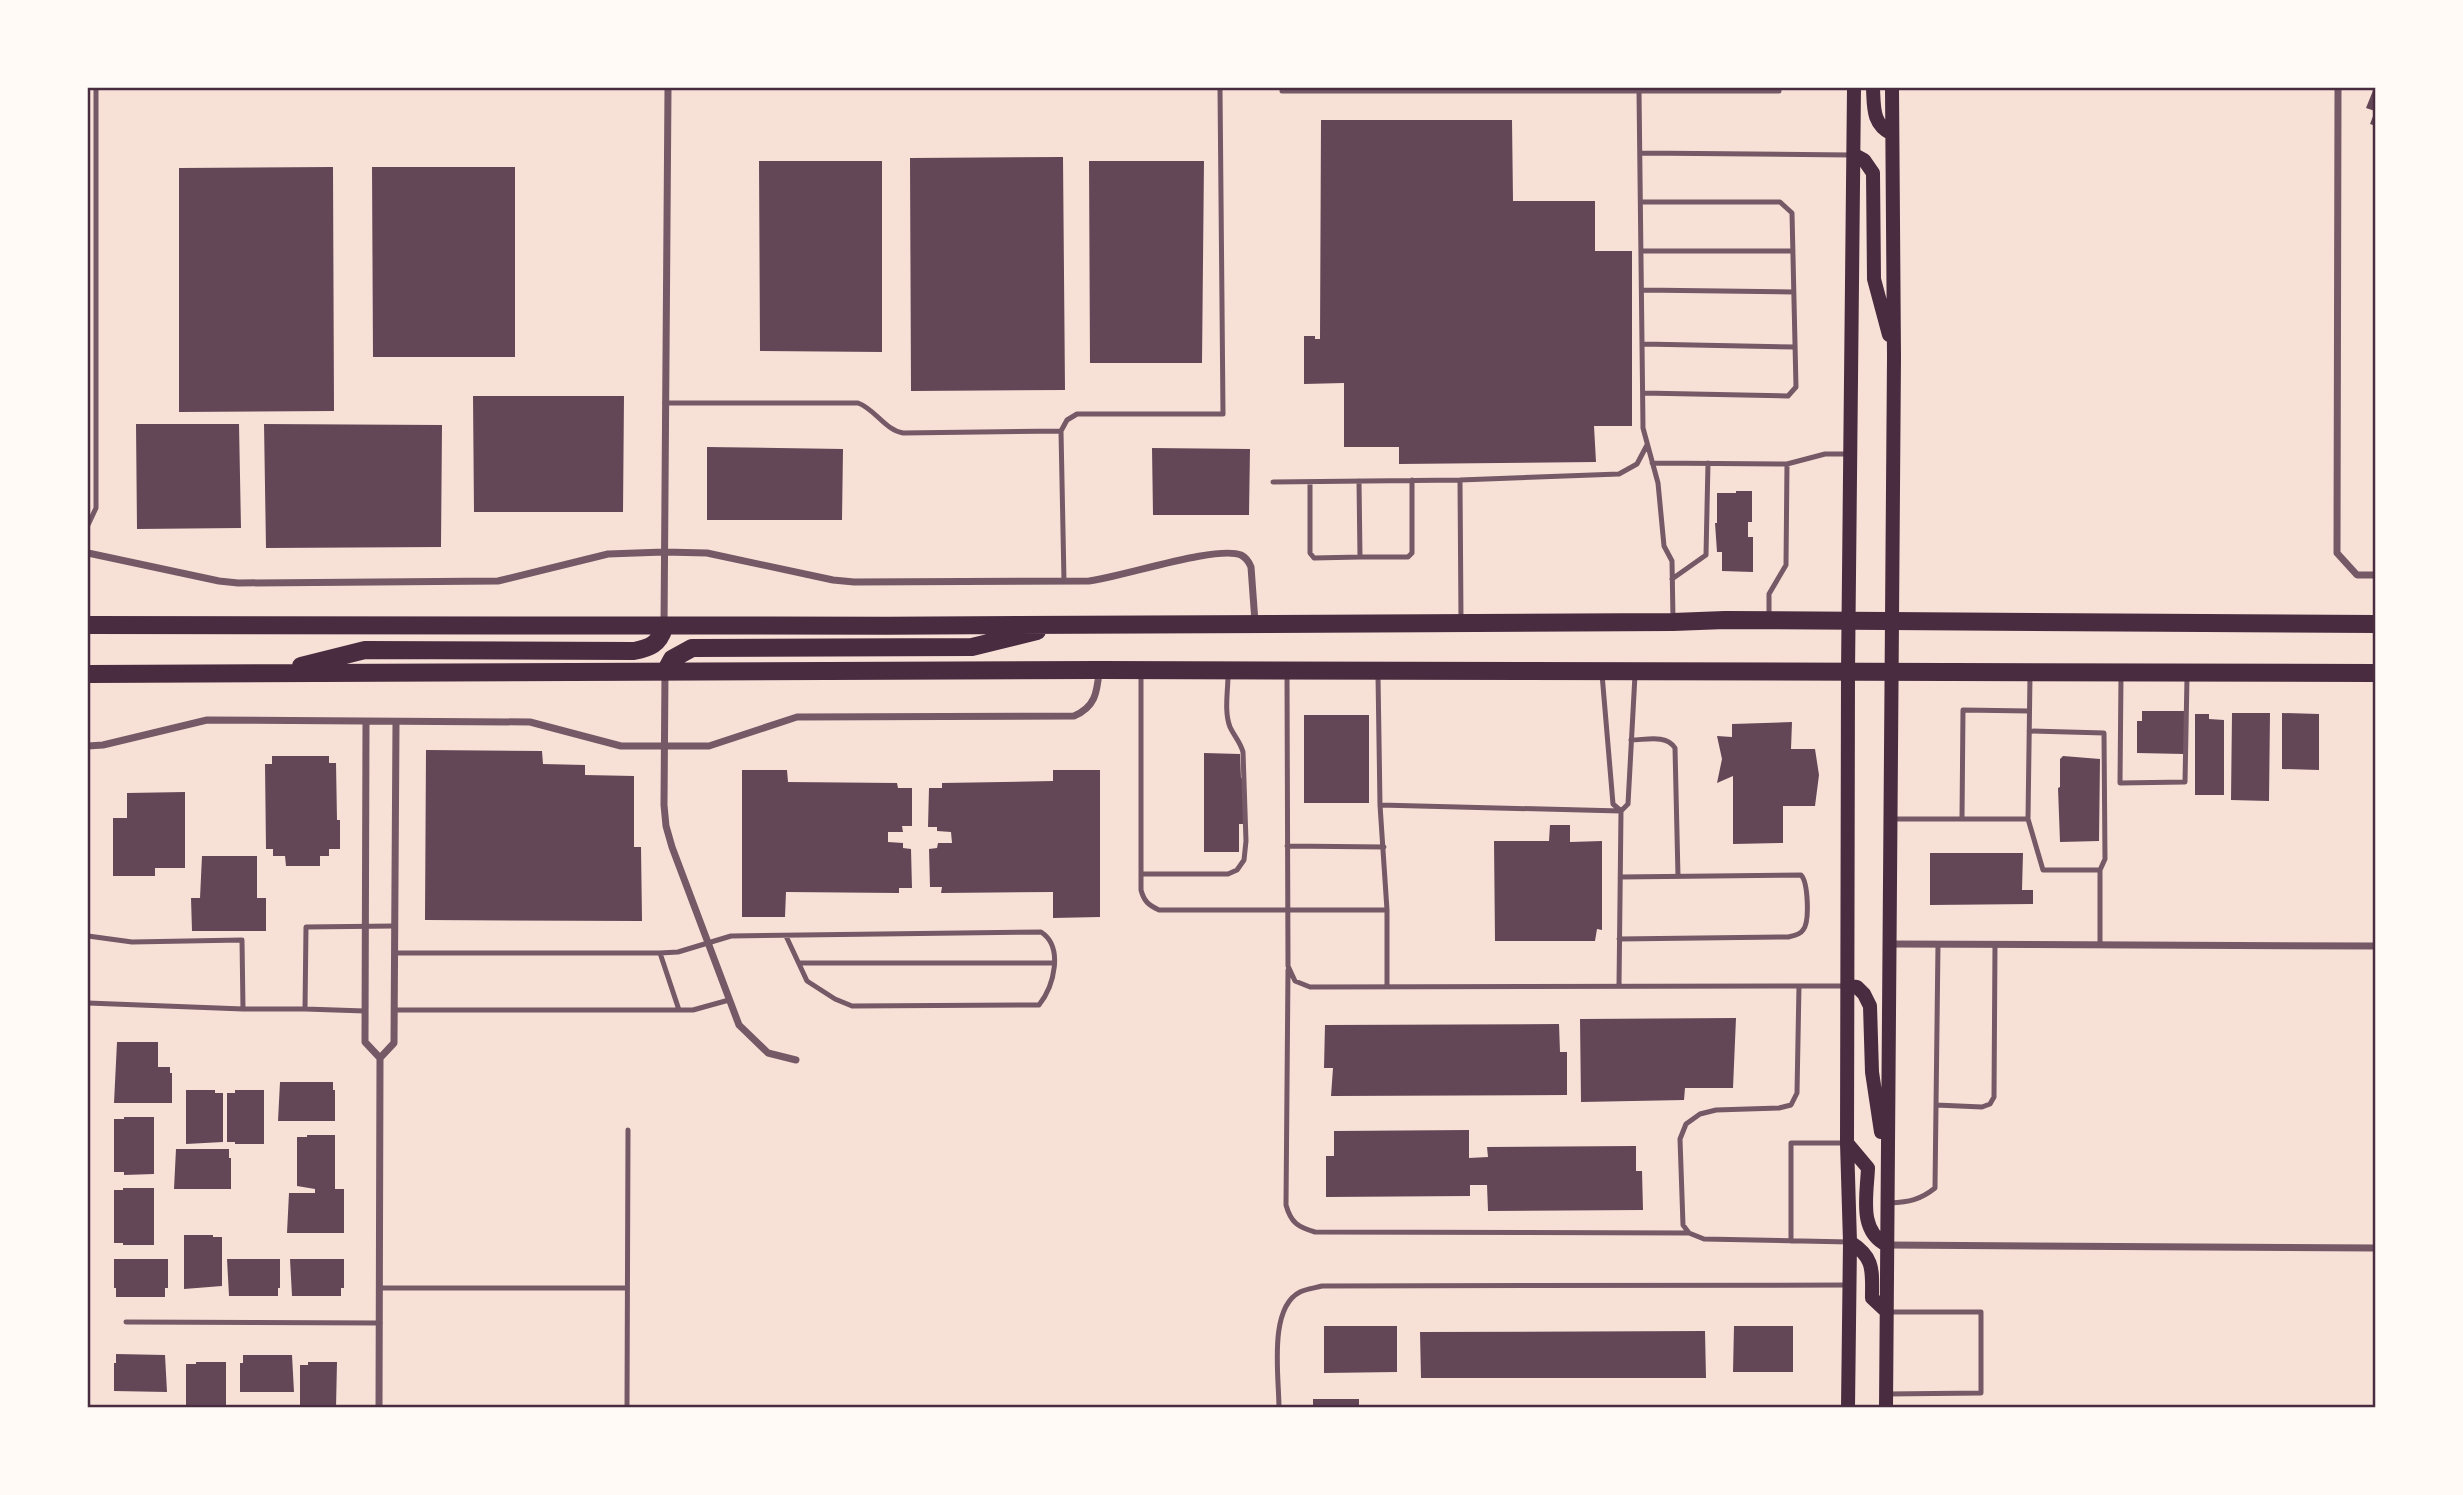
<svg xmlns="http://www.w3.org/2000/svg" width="2463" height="1495" font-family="Roboto,sans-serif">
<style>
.building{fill:#644757}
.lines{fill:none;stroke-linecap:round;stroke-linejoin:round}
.service{stroke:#755966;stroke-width:5}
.minor{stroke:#755966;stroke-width:7}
.secondary{stroke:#4a2c40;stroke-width:14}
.primary{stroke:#4a2c40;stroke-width:18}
.neatline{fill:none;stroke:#4a2c40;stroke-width:2.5}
</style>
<rect width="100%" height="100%" fill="#f7e1d7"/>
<path class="building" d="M2374 88H2376V126L2370 124 2375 111 2366 108Z
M1321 120H1512L1513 201H1595V251H1632V426H1594L1596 462 1399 464V447H1344V383L1304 384V336H1315V339H1320Z
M1063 157 1065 390 911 391 910 158Z
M759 161H882V352L760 351Z
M1089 161H1204L1202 363H1090Z
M333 167 334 411 179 412V168Z
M372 167H515V357H373Z
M473 396H624L623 512H474Z
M136 424H239L241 528 137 529Z
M264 424 442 425 441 547 266 548Z
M707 447 843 449 842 520H707Z
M1152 448 1250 449 1249 515H1153Z
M1736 491H1752V522H1748V537H1753V572L1722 571V552H1717L1715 523H1717V493H1736Z
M2142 711H2185L2184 754 2137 753V721H2142Z
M2232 713H2270L2269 801 2231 800Z
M2282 713 2319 714V770L2282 769Z
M2195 714H2209V719L2224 720V795H2195Z
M1304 715H1369V803H1304Z
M1792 722 1791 749H1815L1819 775 1815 806H1783V843L1733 844V776L1717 783 1722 759 1717 736 1732 737V724Z
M426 750 542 751 543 764 585 765V775L634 776V847H641L642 921 425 920Z
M1204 753 1240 754 1241 778 1245 779V824H1239V852H1204Z
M272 756H329V763H336L337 820H340V849H329V856H320V866H286L285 856H273V849H266L265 764H272Z
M2063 756 2100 759 2099 841 2060 842 2058 788 2060 787V759Z
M742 770H787L788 782 897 783 898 788H912V826H902L903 832H888V842L903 843V848L911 849 912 888H899V893L786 892 785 917H742Z
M1053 770H1100V917L1053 918V892L941 893 942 887H930L929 849 937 848 938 843H952L951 832 937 831V827H928L929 788H942V783L1053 781Z
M185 792V868H155V876H113V818H127V793Z
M1550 825H1570V842L1602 841V930L1597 929 1595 941H1495L1494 841H1549Z
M1930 853H2023L2022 890H2033V904L1930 905Z
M202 856H257V898H266V931H192L191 898H200Z
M1736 1018 1733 1088H1685L1684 1100 1581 1102 1580 1019Z
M1559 1024 1560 1052H1567V1095L1331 1096 1333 1068H1324L1325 1025Z
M117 1042H158V1067H170V1073H172V1103H114Z
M280 1082H333V1090H335V1121H278Z
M186 1090H215V1093H223V1142L186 1144Z
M235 1090H264V1144H235V1142H227V1093H235Z
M124 1117H154V1174L124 1175V1172H114V1119H124Z
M1469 1130V1158L1488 1157 1487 1147 1636 1146V1171H1642L1643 1210 1488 1211 1487 1185H1470V1196L1326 1197V1156H1334V1131Z
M307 1135H335V1189H344V1233H287L289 1193H315V1189L297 1186V1137H307Z
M176 1149H229V1158H231V1189H174Z
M123 1188H154V1245H123V1243H114V1190H123Z
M184 1235H213V1237H222V1286L184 1289Z
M114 1259H168V1288H165V1297H116V1288H114Z
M227 1259H280V1288H278V1296H229Z
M290 1259H344V1288H341V1296H292Z
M1324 1326H1397V1372L1324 1373Z
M1734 1326H1793V1372H1733Z
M1705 1331 1706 1378H1421L1420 1332Z
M116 1354 165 1355 167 1392 114 1391V1363H116Z
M243 1355H292L294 1392H240V1363H243Z
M196 1362H226V1408H186V1364H196Z
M308 1362H337L336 1408H300V1365H308Z
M1313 1399H1359V1408H1313Z"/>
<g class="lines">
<path class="service" d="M1282 91H1779V88
M1639 91 1643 428 1658 483 1664 546 1672 561 1673 619
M1641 153 1851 155
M1641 202H1780L1792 213 1796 387 1788 396 1643 393
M1642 251H1793
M1642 290 1794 292
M1643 344 1795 347
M665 403H858C875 409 885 430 903 433L1061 431 1064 581
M1061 431 1067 420 1077 414H1223L1220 88
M1652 463 1787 464
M1460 480 1461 620
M1359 481 1360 557H1408L1412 553V480
M1273 482 1460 480 1619 474 1637 464 1647 445
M1310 482V553L1314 558 1360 557
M88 525 96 508V88
M1672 579 1706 555 1708 463
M1769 617V594L1786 565 1787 464 1825 454H1849
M1141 673V890C1144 901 1148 905 1159 910H1387
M1602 674 1613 804 1621 811 1628 804 1635 675
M1287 675 1288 966 1295 981 1310 987 1844 986
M1378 675 1380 805 1387 910V987
M2121 676 2120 783 2185 782 2187 677
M2029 731 2104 733 2105 859 2100 870
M1631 740C1646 740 1666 734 1675 748L1678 876
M1380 805 1621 811 1619 986
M1891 819H2028L2043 870H2100V945
M1962 819 1963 710 2029 711
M2028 819 2030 676
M1287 846 1384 847
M1141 874H1228L1237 870 1244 860 1246 841 1243 752C1240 741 1234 736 1230 727 1224 712 1228 691 1228 675
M88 936 132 942 242 940 243 1009H305
M1619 939 1788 937C1793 936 1800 935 1803 930 1810 922 1808 882 1801 875L1620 877
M395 953H660
M799 963H1053
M1288 970 1286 1205C1291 1223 1298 1227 1315 1232L1689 1233
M1799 986 1797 1093 1791 1105 1779 1108 1716 1110 1700 1114 1686 1124 1680 1139 1683 1225 1689 1233 1704 1239 1850 1242
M729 1000 693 1010H679L660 953 678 952 731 936 1041 932C1064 947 1054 986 1039 1005L852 1006 835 999 807 981 786 936
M88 1003 243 1009
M395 1010H679
M365 1011 305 1009 306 927 394 926
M1936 1105 1982 1107 1990 1104 1994 1097 1995 944
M1890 1203C1909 1202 1920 1200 1935 1188L1938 944
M1791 1241V1143H1844
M380 1288H627
M126 1322 380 1323
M1887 1394 1981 1393V1312H1890
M627 1408 628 1130
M1279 1408C1279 1377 1268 1308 1300 1292 1306 1289 1315 1288 1322 1286L1848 1285"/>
<path class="minor" d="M2338 88 2337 553 2357 575H2376
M88 553 219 581 238 583 498 581 608 554 664 552 707 553 833 580 854 582 1089 581C1122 577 1217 545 1241 555 1247 558 1249 562 1251 567L1255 622
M664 627 668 88
M665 672 664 805 666 826 672 847 739 1025 768 1053 796 1060
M366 722 365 1042 380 1058
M88 746 103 745 207 720 530 722 621 746H709L797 717 1074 716C1095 707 1097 693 1099 672
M1890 944 2376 946
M1888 1245 2376 1248
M379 1408 380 1058 394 1043 396 722"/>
<path class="secondary" d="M1873 88C1874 107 1872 124 1892 134
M1855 155 1864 160 1873 173 1874 279 1889 335
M1848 986 1857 987 1864 994 1870 1006 1872 1072 1881 1132
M1847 1143 1868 1168C1867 1195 1858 1231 1887 1245
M1850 1242C1875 1258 1872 1270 1872 1298L1887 1312
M1848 1408 1850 1242 1847 1143 1848 672 1854 88
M1886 1408 1894 357 1892 88"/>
<path class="primary" d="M88 625C616 628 1145 625 1673 622L1725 620 2376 624
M301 666 365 650 634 651C650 648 659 644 664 628
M665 672 672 659 692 648 972 647 1037 631
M88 674 1100 670 2376 673"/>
</g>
<rect width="2463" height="1495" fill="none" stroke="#fffaf5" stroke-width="178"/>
<rect x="89" y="89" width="2285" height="1317" class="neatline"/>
</svg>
